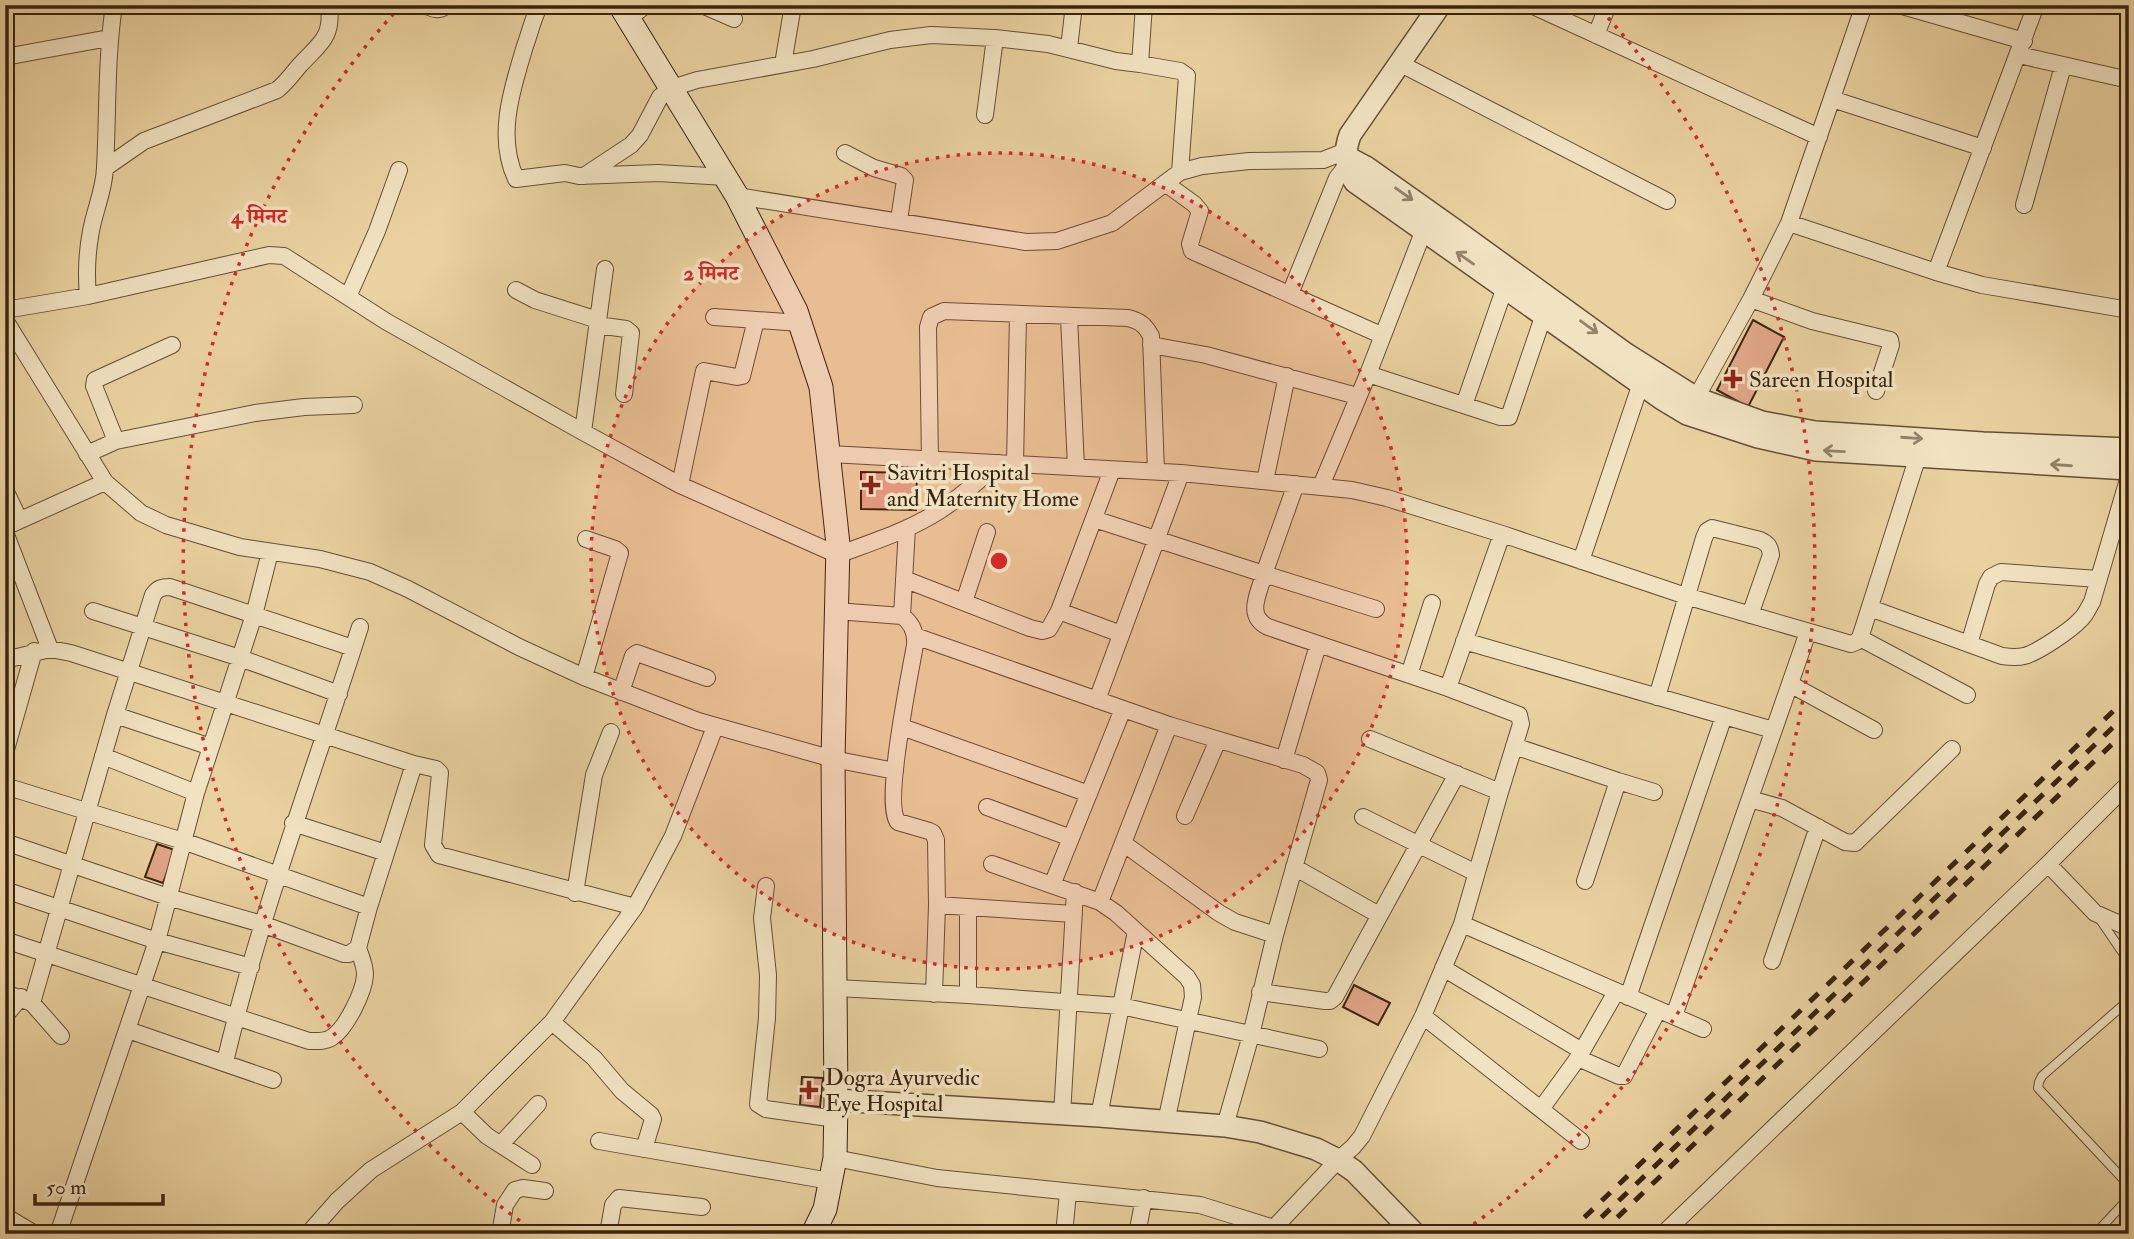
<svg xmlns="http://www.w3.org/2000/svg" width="2134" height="1239" font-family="'IM FELL Double Pica','Noto Serif Devanagari',serif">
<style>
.building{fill:#e2a78a;stroke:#382312;stroke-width:2}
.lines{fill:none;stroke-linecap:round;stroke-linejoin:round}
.service-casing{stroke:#644f36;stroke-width:10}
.minor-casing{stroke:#644f36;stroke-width:18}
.tertiary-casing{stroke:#644f36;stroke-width:24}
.secondary-casing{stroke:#382312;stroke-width:25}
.service{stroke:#f1e2c1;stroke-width:8}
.minor{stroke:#f1e2c1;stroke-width:16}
.tertiary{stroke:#f1e2c1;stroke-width:21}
.secondary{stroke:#f1e2c1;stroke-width:23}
.rail{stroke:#382312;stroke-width:5;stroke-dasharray:12 12;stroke-linecap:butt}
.oneway{stroke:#94826a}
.ring{fill:none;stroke:#d62828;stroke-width:3.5;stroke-dasharray:3.5 7}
.poi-dot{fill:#8f2418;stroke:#f1e2c1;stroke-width:2.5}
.labels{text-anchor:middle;stroke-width:7;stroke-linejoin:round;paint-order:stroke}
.poi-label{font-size:23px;fill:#382312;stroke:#f1e2c1;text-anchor:start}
.centre{fill:#d62828;stroke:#f1e2c1;stroke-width:3.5}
.ring-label{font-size:21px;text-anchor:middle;font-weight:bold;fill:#d62828;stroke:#f1e2c1;stroke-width:7;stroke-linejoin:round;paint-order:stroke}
</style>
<rect width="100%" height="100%" fill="#ead2a0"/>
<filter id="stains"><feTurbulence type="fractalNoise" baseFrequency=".00286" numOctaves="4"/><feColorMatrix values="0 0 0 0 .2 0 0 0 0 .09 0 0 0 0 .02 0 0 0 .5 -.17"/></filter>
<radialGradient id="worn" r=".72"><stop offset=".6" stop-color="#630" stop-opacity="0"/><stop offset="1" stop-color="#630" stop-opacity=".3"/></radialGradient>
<path class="building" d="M1753 320 1784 337 1748 407 1717 390Z
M861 472 917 473 916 510 861 509Z
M157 844 175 850 163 883 145 877Z
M1354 985 1390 1003 1378 1025 1343 1007Z
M802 1077 823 1078 820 1107 800 1105Z"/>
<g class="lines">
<g class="service-casing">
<path id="service" d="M2099 918 2129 962
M2129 1000 2042 1076 2039 1082 2038 1088 2124 1180 2128 1186 2129 1192
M2095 1234 2126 1201 2129 1193"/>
</g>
<g class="minor-casing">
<path id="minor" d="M425 5C433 9 439 12 447 5
M540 5C533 17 530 33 525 46 512 89 496 136 516 179L565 173 579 176 658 173 726 177
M702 5 734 19
M1144 5 1140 64 1180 71 1187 76 1180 172
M1531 5 1819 137
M1899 5 2024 41
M628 19 646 5
M1596 35 1608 5
M1069 48 1074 5
M2019 55 2129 80
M5 57 109 38
M1399 63 1667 201
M783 64 793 5
M1832 99 1983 148
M985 115 995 38
M845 153 874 168 901 176 905 180 899 220
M105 168 144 141 277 90C287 82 292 74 300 65 320 43 333 38 329 5
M584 176 631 145 640 135 660 97 672 88 697 80 813 59 890 40 931 35 995 38 1048 44 1116 61 1140 64
M1165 183 1194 204 1200 211 1190 244 1192 251 1381 335
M737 196 1026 242 1057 241 1112 223 1180 172 1202 166 1249 161 1323 160 1346 151
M2024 205 2063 66
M1789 223 1936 272 1982 285 2129 310
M1936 272 2036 5
M516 290 535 300 598 320
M1290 294 1337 178 1347 165 1353 160
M88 296C86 274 87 252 91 231 95 209 104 191 105 168 108 113 106 59 114 5
M348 297 377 231 399 170
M1751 299 1812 321 1890 340 1891 345 1876 391
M5 310 88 296 269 255 284 256 387 322 583 432 680 485 838 555C872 542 908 531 939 511 960 498 979 480 999 463
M714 317 800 323
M1069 317 1076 467
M5 320 105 482 141 513 166 525 240 547 320 559 370 572 408 589 519 647 584 677 698 721 833 759 895 771
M597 325 626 329 631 333 624 394
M1151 345 1206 355 1357 396
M1368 374 1500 417H1509L1544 314
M1464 405 1505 287
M1691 407 1751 299 1789 223 1864 5
M583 432 605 269
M116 441 94 386 95 380 172 345
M87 454 116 441 255 413 304 407 354 405
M830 454 1181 473 1352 490 1387 498 1502 534 1686 596 1851 644 1856 642 1860 638 1918 456
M930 460 928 327 931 317 944 311 1128 318C1140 321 1145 325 1151 336L1156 472
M1015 464 1018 315
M1265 481 1287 376
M1296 484 1264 574 1376 609
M680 485 704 371 737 377 742 376 756 320
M1321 486 1368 374 1427 222
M5 490 19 519
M5 527 105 482
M907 528 902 616C912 623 916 633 915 645 910 674 883 804 898 822L929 831 933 833 936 840 937 905 934 994
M5 532 50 649
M1581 561 1641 383 1645 375
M904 579 1030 628 1042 631 1049 629 1059 611 1112 470
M964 602 987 532
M1870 608 2002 656C2009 657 2017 658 2024 656 2037 653 2071 630 2080 620 2086 615 2088 608 2092 602L2129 476
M93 611 240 658 339 694
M836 611 902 616
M1059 611 1121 634
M915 636 1169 725 1303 765 1317 773 1319 780 1275 935 1251 1035 1225 1126
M1860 638 1967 695
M1464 641 1773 730
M1969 644 1987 584 1991 577 2001 572 2098 579
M5 660 50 649 71 653 414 764 369 907 358 948 349 954H344L262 924 168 897 5 842
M1409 675 1432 603
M584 677 620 553 615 549 586 539
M1790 684 1874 730
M1448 688 1502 534
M621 692 633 656 637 653 707 678
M1657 697 1704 538 1707 531 1712 528 1760 540C1767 543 1770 546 1771 555L1750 615
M1097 700 1181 473
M115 715 211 747
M902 727 1089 794
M1370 739 1500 792
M1514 746 1618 781 1585 881
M5 753 34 651
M103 756 196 793
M1284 760 1318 645
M414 764 436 769 440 773 433 845 439 855 635 907
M1618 781 1654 792
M5 786 183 841 369 907
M1750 799 1782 808 1845 842 1855 843 1952 749
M987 807 1071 838
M1185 816 1218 740
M1363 817 1476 873
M293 823 386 853
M1123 843 1219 913 1235 922 1275 935
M992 864 1100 902 1116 913 1187 977 1192 985 1193 997 1166 1122
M2048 864 2095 913 2129 928
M1294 867 1379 915
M1052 885 1123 709
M766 886 762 918 768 975 767 1018 758 1104 766 1109 836 1119
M5 890 157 941 251 967
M575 893 594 775 611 732
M1100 902 1169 725
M937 905 1074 914
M1462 924 1703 1029
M5 940 309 1041C317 1041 324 1042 331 1038 346 1029 364 992 365 975 365 965 361 957 358 948
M1772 961 1818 827
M1443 968 1582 1051
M837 988 968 995 1121 1006 1319 1049
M1260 992 1325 1001H1330L1335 997 1457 774
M5 993 32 1003 61 1036
M968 995V907
M1628 997 1724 716
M32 1003 115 715 153 595C158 588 162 587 170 587L353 648
M5 1016 21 997
M1423 1016 1581 1141
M1674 1016 1808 632
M552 1022 594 1058 622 1091 651 1115 653 1119 644 1149
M128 1030 273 1080
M1578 1058 1619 1076H1624L1658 1010
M225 1062C260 914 314 772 360 627
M1541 1109 1578 1058 1616 992
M462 1112 487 1136 532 1165
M1062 1115 1075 892
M1099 1116 1136 931
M599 1141 830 1181
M501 1144 538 1104
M835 1158 937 1178 1200 1205 1274 1228 1338 1160 1353 1147 1362 1136 1423 1016 1462 924 1500 792 1521 724 1519 715 1448 688 1268 627C1245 615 1259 594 1264 574L1094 519
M5 1216 35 1234
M58 1234 157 941 196 793 254 615 270 552
M308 1234 337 1201 371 1170 462 1112 552 1022 635 907 653 874 673 836 715 727
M500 1234 505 1205 515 1190 523 1188 545 1191
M608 1234 613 1205 619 1198 702 1207
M1064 1234 1068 1193
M1137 1234 1144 1198
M1663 1234 2048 864 2129 783"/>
</g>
<g class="tertiary-casing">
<path id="tertiary" d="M1440 5 1350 135C1344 151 1345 168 1355 182L1662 399 1687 414 1758 437 1816 450 2129 469
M1347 157 1366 167 1455 230 1626 354 1696 398 1762 422 1815 432 1983 443 2129 449
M836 1100 1099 1116 1225 1126 1260 1132 1316 1149 1338 1160 1354 1171 1415 1234"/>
</g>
<g class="secondary-casing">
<path id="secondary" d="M620 5 737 196 796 311 821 387 838 544 833 759 836 1100 835 1158 825 1209 813 1234"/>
</g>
<use href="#service" class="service"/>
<use href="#minor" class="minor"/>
<use href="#tertiary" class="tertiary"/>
<use href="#secondary" class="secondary"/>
<path class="rail" d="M1567 1234 2129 696
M1584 1234 2129 712
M1600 1234 2129 728"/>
</g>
<defs><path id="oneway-shaft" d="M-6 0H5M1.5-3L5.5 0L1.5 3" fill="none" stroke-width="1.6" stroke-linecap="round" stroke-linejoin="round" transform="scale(1.75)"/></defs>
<g class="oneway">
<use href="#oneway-shaft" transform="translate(1404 194) rotate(35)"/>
<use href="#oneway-shaft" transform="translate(1465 258) rotate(-145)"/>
<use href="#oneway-shaft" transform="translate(1589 327) rotate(36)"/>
<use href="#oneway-shaft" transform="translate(1912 438) rotate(4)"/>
<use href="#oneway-shaft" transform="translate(1834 451) rotate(-177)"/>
<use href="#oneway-shaft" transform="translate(2061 465) rotate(-176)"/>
</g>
<circle cx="999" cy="561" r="408" fill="#d62828" fill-opacity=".12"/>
<g class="ring">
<circle cx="999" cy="561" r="408"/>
<path d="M537 1233A816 816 0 0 1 397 10M1601 10A816 816 0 0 1 1461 1233"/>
</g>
<g class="poi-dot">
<path d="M1729.5 368.5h7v7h7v7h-7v7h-7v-7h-7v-7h7z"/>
<path d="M867.5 474.5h7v7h7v7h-7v7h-7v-7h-7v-7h7z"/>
<path d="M805.5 1079.5h7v7h7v7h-7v7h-7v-7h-7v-7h7z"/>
</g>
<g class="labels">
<g class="poi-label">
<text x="1749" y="387">Sareen Hospital</text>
<text x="887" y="480">Savitri Hospital<tspan x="887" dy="26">and Maternity Home</tspan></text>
<text x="825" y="1085">Dogra Ayurvedic<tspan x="825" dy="26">Eye Hospital</tspan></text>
</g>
</g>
<circle cx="999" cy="561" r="10" class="centre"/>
<g class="ring-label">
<text x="259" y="223">4 मिनट</text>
<text x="711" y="280">2 मिनट</text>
</g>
<rect width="2134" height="1239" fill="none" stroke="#ead2a0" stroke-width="28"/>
<rect x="7" y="7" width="2120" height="1225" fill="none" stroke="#382312" stroke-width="3.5"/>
<rect x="14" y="14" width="2106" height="1211" fill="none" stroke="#382312" stroke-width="2"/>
<path d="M35 1194v10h128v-10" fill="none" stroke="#382312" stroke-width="3.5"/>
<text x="46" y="1194" font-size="21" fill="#382312" stroke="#f1e2c1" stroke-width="5" paint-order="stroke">50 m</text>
<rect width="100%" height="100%" filter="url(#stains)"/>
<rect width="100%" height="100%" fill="url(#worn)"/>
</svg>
